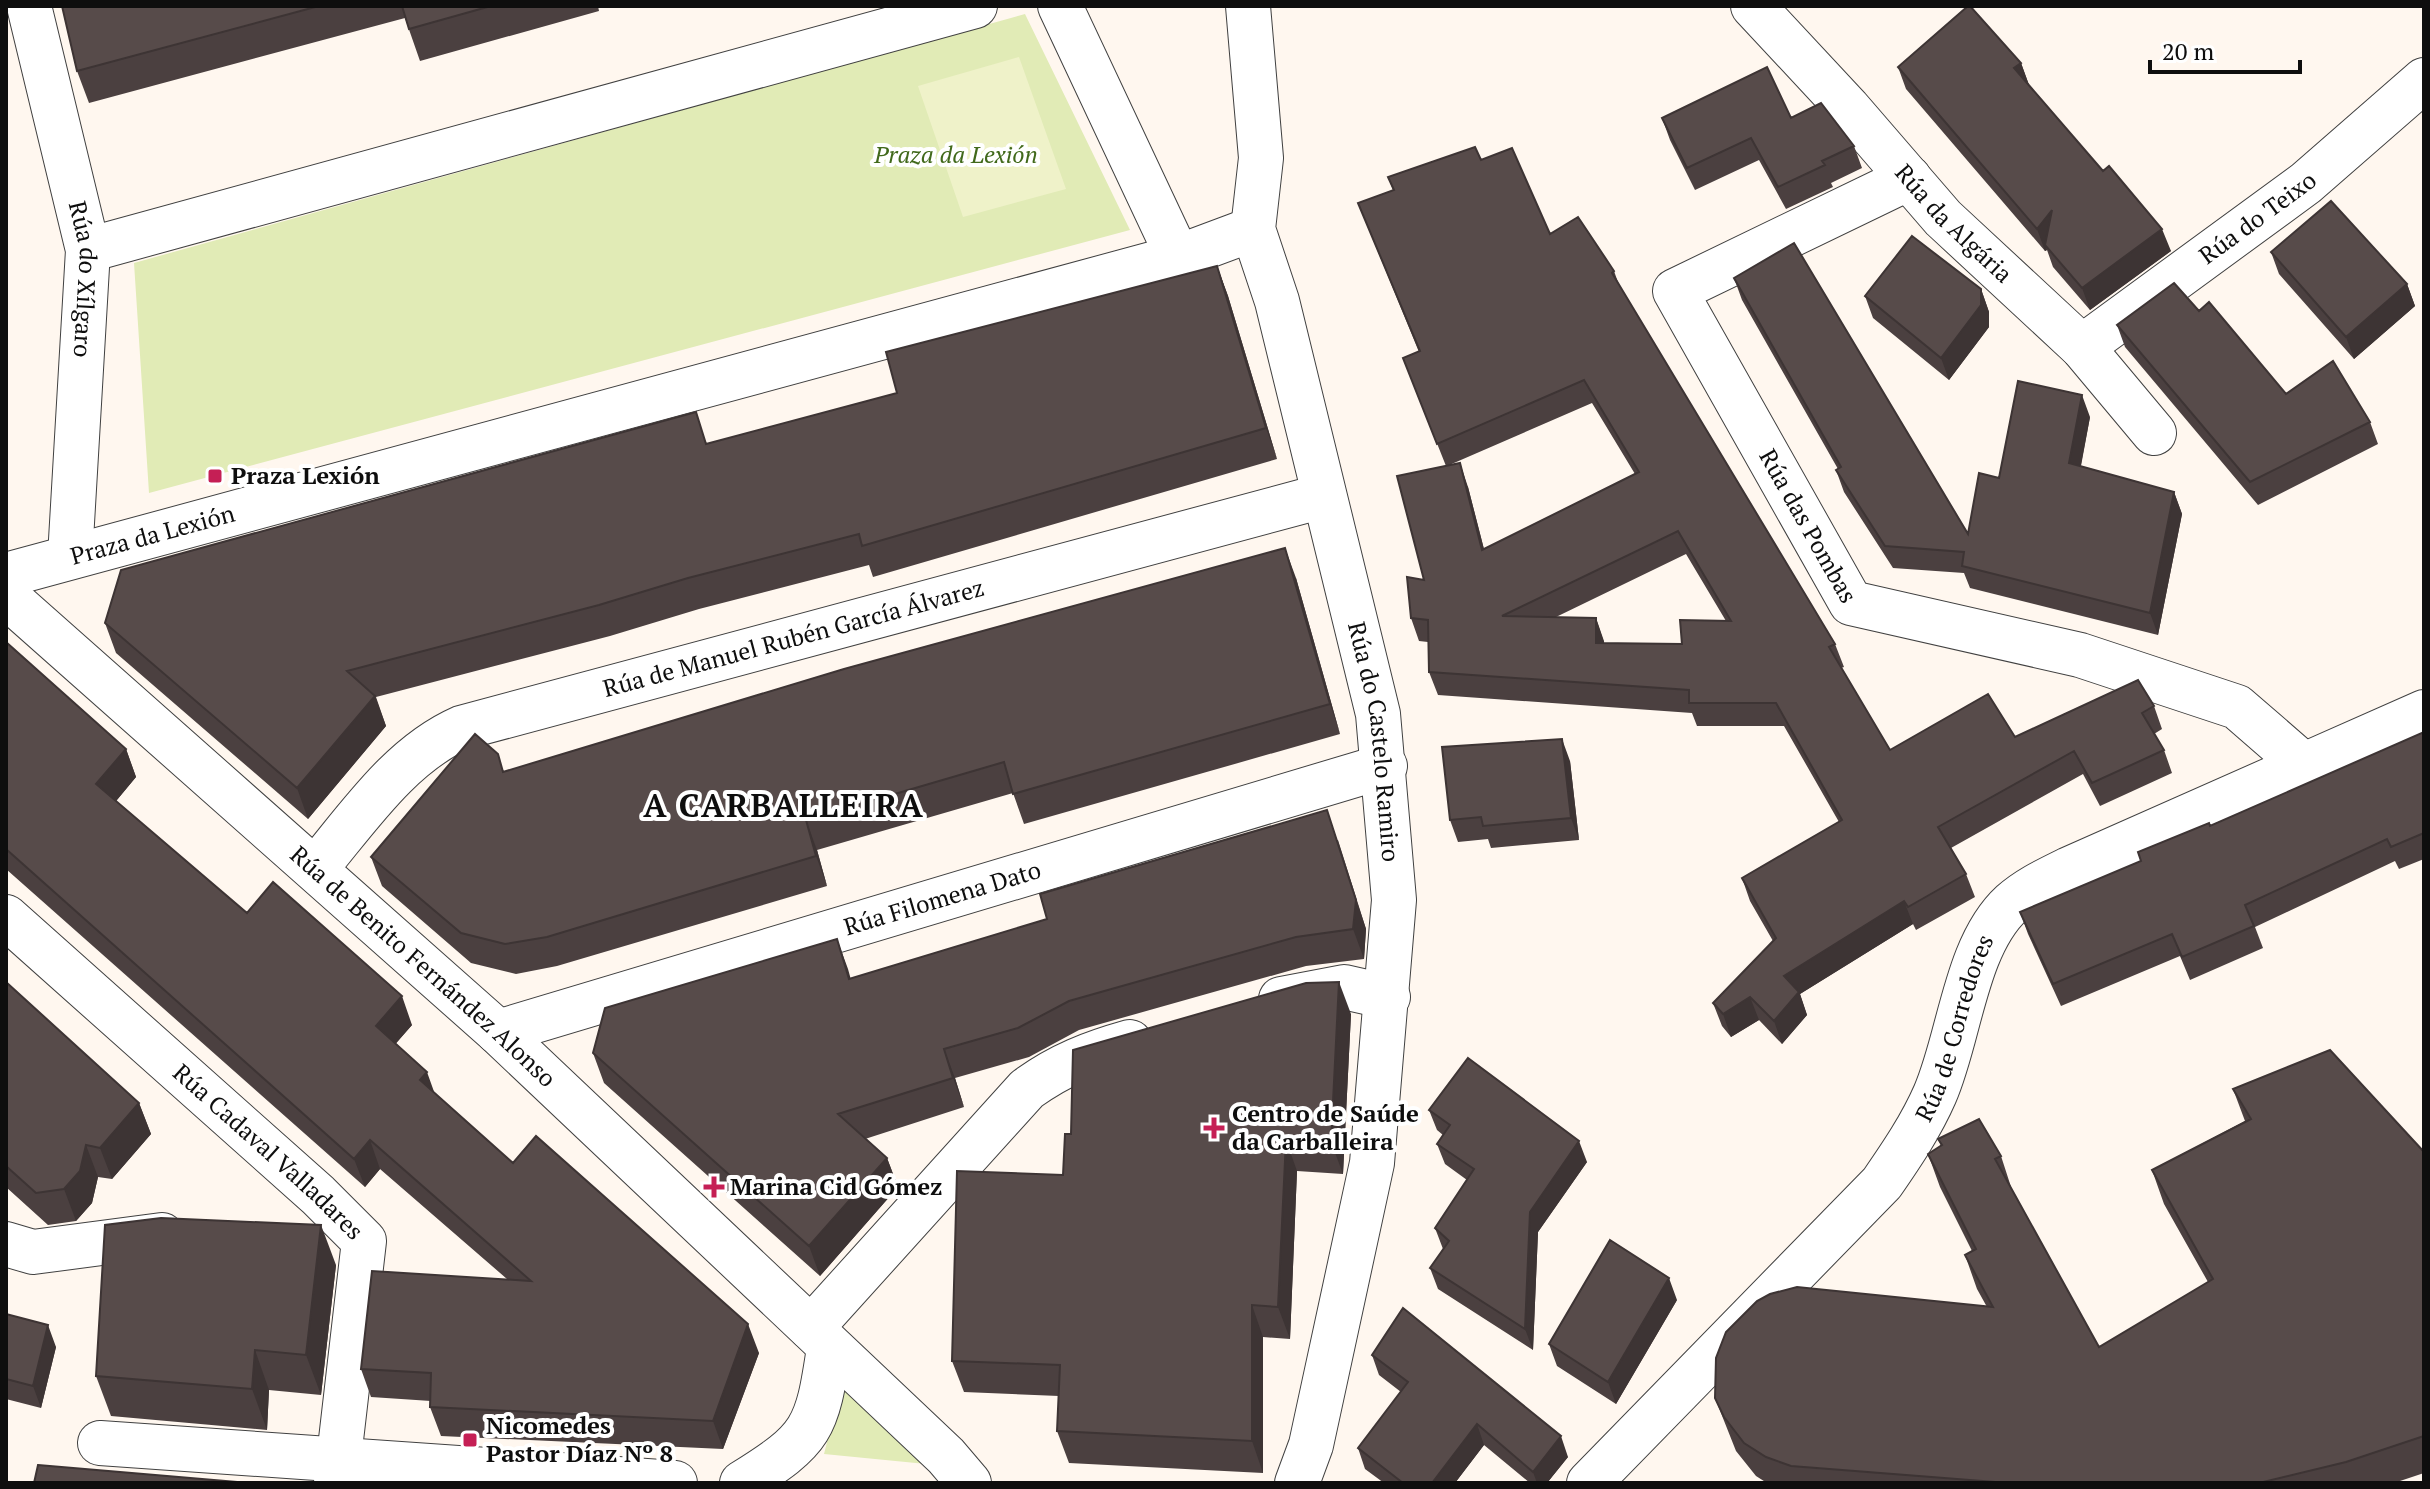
<svg xmlns="http://www.w3.org/2000/svg" width="2430" height="1489" font-family="'PT Serif',serif">
<style>
.green{fill:#e1ebb6}
.pitch{fill:#eff2c9}
.lines{fill:none;stroke-linecap:round;stroke-linejoin:round}
.minor-casing{stroke:#414141;stroke-width:46}
.minor{stroke:#fff;stroke-width:44}
.wall{fill:#4b4040;fill-rule:evenodd}
.shaded-wall{fill:#3d3434}
.building{fill:#574b4a;stroke:#3d3434;stroke-width:2;fill-rule:evenodd}
.poi-dot{fill:#c51f55;stroke:#fff;stroke-width:3}
.labels{text-anchor:middle;stroke-width:8;stroke-linejoin:round;paint-order:stroke}
.park-label{font-size:24px;font-style:italic;fill:#41691b;stroke:#fff}
.street-label{font-size:24px;fill:#0e0e0e;stroke:#fff}
.poi-label{font-size:24px;font-weight:bold;fill:#0e0e0e;stroke:#fff;text-anchor:start}
.district-label{font-size:32px;font-weight:bold;letter-spacing:2px;fill:#0e0e0e;stroke:#fff}
</style>
<rect width="100%" height="100%" fill="#fff7ef"/>
<path class="green" d="M1025 14 1130 230 149 493 134 263Z
M841 1387 926 1464 824 1454Z"/>
<path class="pitch" d="M1019 57 1066 189 963 217 918 86Z"/>
<g class="lines">
<g class="minor-casing">
<g id="minor">
<path id="s1" d="M29 6 88 250 70 557"/>
<path d="M1060 6 1178 257"/>
<path id="s2" d="M1248 6 1261 158 1253 229 1277 301 1378 714 1394 900 1372 1163 1311 1445 1297 1483"/>
<path id="s3" d="M1753 6 1848 108 1943 218 2082 347 2154 433"/>
<path id="s4" d="M1909 178 1675 291 1851 603 2080 655 2237 707 2305 766"/>
<path d="M88 250 975 6"/>
<path id="s5" d="M2082 347 2306 183 2424 80"/>
<path id="s6" d="M6 575 1178 257 1253 229"/>
<path id="s7" d="M6 596 498 1032 946 1456 969 1483"/>
<path id="s8" d="M316 868C358 818 400 755 461 728L1323 496"/>
<path id="s9" d="M6 917 318 1195 364 1241 336 1483"/>
<path d="M1281 999 1344 987 1388 997"/>
<path id="s10" d="M498 1032 1385 766"/>
<path d="M6 1244 33 1252 162 1235"/>
<path d="M811 1328 1027 1089C1060 1065 1091 1053 1130 1042"/>
<path d="M100 1443 675 1483"/>
<path d="M742 1483C813 1439 817 1429 829 1348"/>
<path id="s11" d="M1589 1483 1882 1183C1902 1154 1921 1126 1935 1094 1960 1037 1965 946 2012 903 2029 888 2049 879 2069 869L2424 712"/>
</g>
</g>
<use href="#minor" class="minor"/>
</g>
<path class="wall" d="M62 6H598L599 11 420 61 405 18 89 103 77 71Z
M2021 63 2029 85 2171 251 2090 310 2053 267 2047 250 2045 251 1906 89 1898 67Z
M1662 118H1791L1854 146 1862 168 1831 183 1833 187 1786 209 1759 160 1695 190 1670 140Z
M1481 160 1550 234 1614 271 1619 285 1835 644 1844 667 1841 668 1890 750 2015 737 2154 706 2162 729 2154 734 2164 750 2172 773 2100 806 2083 774 1951 848 1966 874 1975 897 1916 930 1913 924 1800 994 1807 1015 1782 1044 1759 1020 1731 1037 1722 1026 1713 1003 1773 941 1750 901 1742 878 1839 822 1784 726H1697L1692 713 1438 695 1429 672 1428 642 1419 641 1411 618 1424 580 1446 466 1403 358 1419 352 1358 203 1393 190 1388 177ZM1592 403 1635 474 1484 549 1468 487 1447 466ZM1686 554 1726 621 1682 644 1604 643 1596 618 1556 617Z
M2271 252 2407 284 2415 306 2354 359 2279 274Z
M1217 266 1228 296 1277 459 873 577 869 565 699 609 610 636 376 697 386 726 308 819 116 653 105 623 707 444 897 393Z
M1734 278 1968 534 1999 478 2090 417 2081 466 2174 492 2182 514 2158 635 1970 588 1964 573 1893 568 1844 492 1836 470 1838 469 1742 300Z
M1981 289 1989 312V327L1949 380 1873 318 1865 296Z
M2199 311 2286 394 2370 422 2378 444 2258 505 2125 347 2117 325Z
M1296 578 1340 734 1024 824 1013 793 817 850 827 886 557 966 516 974 471 963 382 886 371 857 504 772Z
M6 642 126 749 136 777 116 801 247 913 412 1025 395 1044 434 1093 513 1163 759 1353 723 1449 441 1436 430 1407 431 1401 371 1397 361 1369 507 1279 380 1169 365 1187 6 869Z
M2424 732V859L2399 869 2395 861 2255 927 2263 948 2190 980 2180 956 2061 1006 2028 934 2020 912 2141 861 2210 826Z
M1570 761 1579 840 1491 848 1488 839 1458 842 1450 820Z
M1338 840 1366 929 1364 959 1306 966 1079 1030 1029 1057 955 1078 964 1107 865 1139 887 1158 898 1187 820 1276 604 1083 593 1053 837 939 850 979Z
M6 982 139 1103 151 1134 112 1179 98 1177 92 1203 76 1221 48 1225 6 1187Z
M1351 1014 1343 1174 1297 1171 1290 1339 1263 1337V1473L1069 1463 1057 1431 1059 1396 964 1392 952 1361 1063 1175 1071 1134Z
M2233 1089 2424 1152V1473L2394 1483H1767L1756 1476 1736 1451 1715 1398 1987 1307 1977 1289 1965 1255 1972 1251 1940 1187 1928 1154 1941 1146 1938 1139 2001 1156 2012 1190 2099 1347 2208 1282 2164 1204 2152 1170 2245 1121Z
M1429 1110 1587 1162 1538 1232 1533 1350 1438 1289 1430 1268 1443 1249 1435 1228 1467 1180 1445 1164 1437 1144 1443 1135 1437 1130Z
M336 1265 321 1395 269 1390 267 1430 111 1416 96 1376Z
M1677 1300 1616 1404 1557 1366 1549 1344Z
M6 1314 56 1347 41 1408 6 1399Z
M1372 1355 1568 1457 1547 1483H1530L1484 1445 1455 1483H1384L1365 1469 1358 1448 1401 1392 1379 1375Z"/>
<path class="shaded-wall" d="M2021 63 2029 85 2014 68Z
M2052 210 2045 245 2047 250 2045 251 2037 229Z
M2162 229 2171 251 2090 310 2082 288Z
M1217 266 1228 296 1277 459 1266 428Z
M2407 284 2415 306 2354 359 2346 337Z
M1981 289 1989 312V327L1949 380 1941 358Z
M2082 395 2090 417 2077 485 2069 463Z
M1460 463 1468 487 1490 573 1482 550Z
M2174 492 2182 514 2158 635 2150 613Z
M1285 548 1296 578 1340 734 1330 704Z
M1596 618 1604 641 1605 666 1596 643Z
M375 696 386 726 308 819 297 788Z
M1562 739 1570 761 1579 840 1571 818Z
M126 749 136 777 107 812 96 784Z
M1327 810 1366 929 1364 959 1353 929Z
M806 820 817 850 827 886 816 856Z
M1904 901 1913 924 1800 994 1807 1015 1782 1044 1774 1021 1784 976Z
M837 939 848 969 859 1009 849 979Z
M1339 982 1351 1014 1343 1174 1331 1142Z
M402 996 412 1025 386 1055 376 1026Z
M1750 997 1759 1020 1731 1037 1723 1014Z
M944 1049 955 1078 964 1107 953 1078Z
M427 1072 437 1100 420 1080Z
M139 1103 151 1134 112 1179 100 1148Z
M370 1140 380 1169 365 1187 354 1159Z
M1286 1140 1297 1171 1290 1339 1278 1307Z
M1579 1141 1587 1162 1538 1232 1533 1350 1525 1329 1530 1212Z
M86 1145 98 1177 92 1203 76 1221 64 1189Z
M887 1158 898 1187 820 1276 809 1246Z
M321 1225 336 1265 321 1395 306 1355Z
M1669 1278 1677 1300 1616 1404 1608 1382Z
M1252 1305 1263 1337V1473L1252 1441Z
M748 1324 759 1353 723 1449 713 1421Z
M48 1325 56 1347 41 1408 33 1386Z
M255 1350 269 1390 267 1430 252 1389Z
M1477 1424 1484 1445 1455 1483H1432Z
M1561 1436 1568 1457 1547 1483H1537L1533 1472Z"/>
<path class="building" d="M62 6H319L77 71Z
M402 6H491L409 29Z
M1968 6H1970L2021 63 2014 68 2103 171 2109 166 2162 229 2082 288 2045 245 2052 210 2037 229 1898 67Z
M1767 67 1791 118 1821 103 1854 146 1822 161 1825 165 1778 187 1751 138 1687 168 1662 118Z
M1475 147 1481 160 1512 148 1550 234 1578 217 1614 271 1612 273 1835 644 1829 647 1890 750 1988 694 2015 737 2138 680 2154 706 2142 713 2164 750 2092 783 2074 751 1938 827 1966 874 1908 907 1904 901 1784 976 1799 992 1774 1021 1750 997 1723 1014 1713 1003 1776 938 1742 878 1842 820 1776 703H1689V690L1429 672 1428 620 1411 618 1407 577 1424 580 1397 476 1460 463 1482 550 1639 472 1584 380 1437 444 1403 358 1420 351 1358 203 1394 190 1388 177ZM1678 531 1731 621 1680 620 1682 644 1596 643V618L1502 616Z
M2331 201 2407 284 2346 337 2271 252Z
M1912 236 1981 289V305L1941 358 1865 296Z
M1794 243 1968 534 1979 473 1999 478 2018 381 2082 395 2069 463 2174 492 2150 613 1962 566 1964 552 1885 546 1836 470 1841 467 1734 278Z
M1217 266 1266 428 862 546 859 534 688 578 599 605 347 671 375 696 297 788 105 623 121 570 696 412 706 444 897 393 886 352Z
M2174 283 2199 311 2209 302 2286 394 2333 361 2370 422 2250 482 2117 325Z
M1285 548 1330 704 1013 794 1004 762 806 820 816 856 547 937 505 944 461 933 371 857 475 734 498 754 503 772 844 669Z
M6 642 126 749 96 784 247 913 273 882 402 996 376 1026 427 1072 420 1080 513 1163 536 1136 748 1324 713 1421 430 1407 431 1373 361 1369 372 1271 531 1281 370 1140 354 1159 6 849Z
M2424 732V833L2391 847 2387 839 2245 905 2254 926 2182 957 2172 934 2053 984 2020 912 2141 861 2138 852 2209 823 2210 826Z
M1562 739 1571 818 1483 826 1481 817 1450 820 1442 747Z
M1327 810 1356 900 1353 929 1296 937 1069 1001 1018 1028 944 1049 953 1078 838 1114 887 1158 809 1246 593 1053 605 1008 837 939 849 979 1047 919 1040 894Z
M6 982 139 1103 100 1148 86 1145 80 1171 64 1189 36 1193 6 1166Z
M1339 982 1331 1142 1286 1140 1278 1307 1252 1305V1441L1057 1431 1060 1365 952 1361 957 1171 1063 1175 1065 1134H1071L1073 1050 1306 983Z
M2330 1050 2424 1152V1436L2346 1462 2259 1483H2008L1791 1466 1766 1457 1744 1443 1724 1417 1715 1398 1716 1358 1726 1332 1757 1301 1770 1294 1797 1287 1993 1307 1965 1255 1976 1249 1928 1154 1942 1145 1938 1139 1979 1119 2001 1156 1995 1159 2099 1347 2213 1279 2152 1170 2251 1119 2233 1089Z
M1468 1058 1579 1141 1530 1212 1525 1329 1430 1268 1449 1241 1435 1228 1474 1169 1437 1144 1450 1125 1429 1110Z
M161 1218 321 1225 306 1355 255 1350 252 1389 96 1376 105 1225Z
M1610 1240 1669 1278 1608 1382 1549 1344Z
M1403 1308 1561 1436 1533 1472 1477 1424 1432 1483H1403L1358 1448 1408 1382 1372 1355Z
M6 1314 48 1325 33 1386 6 1379Z
M38 1465 237 1482 238 1483H34Z"/>
<g class="poi-dot">
<rect x="207" y="468" width="16" height="16" rx="4"/>
<path d="M1210 1116h8v8h8v8h-8v8h-8v-8h-8v-8h8z"/>
<path d="M710 1175h8v8h8v8h-8v8h-8v-8h-8v-8h8z"/>
<rect x="462" y="1432" width="16" height="16" rx="4"/>
</g>
<g class="labels">
<g class="park-label">
<text x="956" y="163">Praza da Lexión</text>
</g>
<g class="street-label">
<text dy="8" stroke="none"><textPath href="#s5" startOffset="218">Rúa do Teixo</textPath></text>
<text dy="8" stroke="none"><textPath href="#s3" startOffset="296">Rúa da Algária</textPath></text>
<text dy="8" stroke="none"><textPath href="#s1" startOffset="280">Rúa do Xílgaro</textPath></text>
<text dy="8" stroke="none"><textPath href="#s4" startOffset="530">Rúa das Pombas</textPath></text>
<text dy="8" stroke="none"><textPath href="#s6" startOffset="152">Praza da Lexión</textPath></text>
<text dy="8" stroke="none"><textPath href="#s8" startOffset="548">Rúa de Manuel Rubén García Álvarez</textPath></text>
<text dy="8" stroke="none"><textPath href="#s2" startOffset="752">Rúa do Castelo Ramiro</textPath></text>
<text dy="8" stroke="none"><textPath href="#s10" startOffset="464">Rúa Filomena Dato</textPath></text>
<text dy="8" stroke="none"><textPath href="#s7" startOffset="558">Rúa de Benito Fernández Alonso</textPath></text>
<text dy="8" stroke="none"><textPath href="#s11" startOffset="592">Rúa de Corredores</textPath></text>
<text dy="8" stroke="none"><textPath href="#s9" startOffset="352">Rúa Cadaval Valladares</textPath></text>
</g>
<g class="poi-label">
<text x="231" y="484">Praza Lexión</text>
<text x="1232" y="1122">Centro de Saúde<tspan x="1232" dy="28">da Carballeira</tspan></text>
<text x="730" y="1195">Marina Cid Gómez</text>
<text x="486" y="1434">Nicomedes<tspan x="486" dy="28">Pastor Díaz Nº 8</tspan></text>
</g>
<g class="district-label">
<text x="784" y="817">A CARBALLEIRA</text>
</g>
</g>
<rect width="2430" height="1489" fill="none" stroke="#0e0e0e" stroke-width="16"/>
<path d="M2150 60v12h150v-12" fill="none" stroke="#0e0e0e" stroke-width="4"/>
<text x="2162" y="60" font-size="24" fill="#0e0e0e" stroke="#ffffff" stroke-width="6" paint-order="stroke">20 m</text>
</svg>
